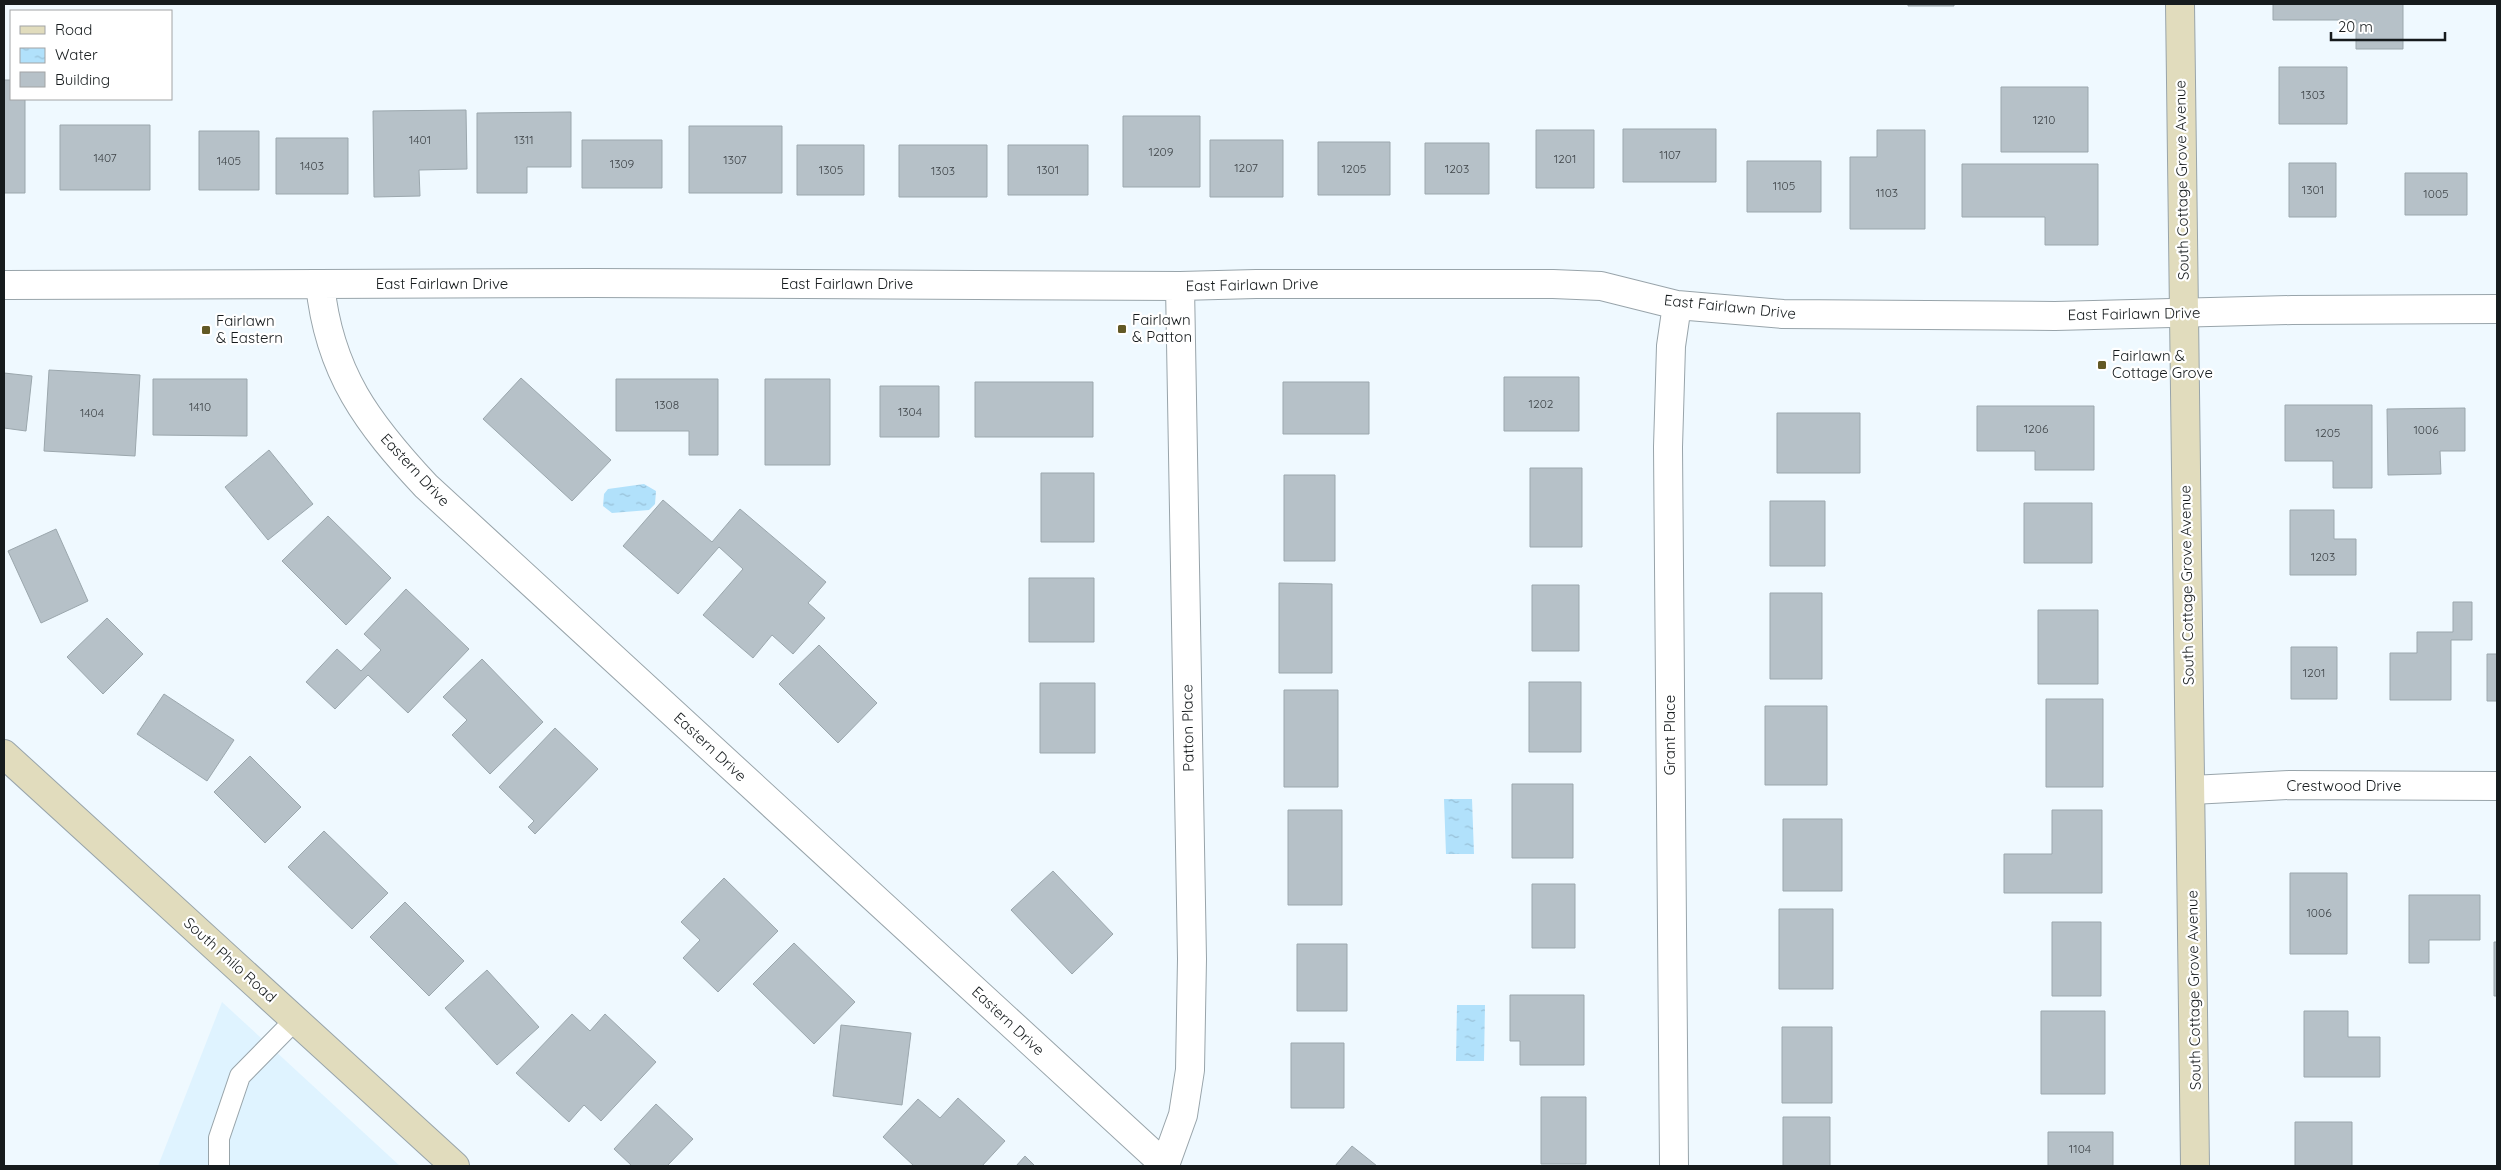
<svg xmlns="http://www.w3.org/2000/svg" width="2501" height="1170" font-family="Quicksand,sans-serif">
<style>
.built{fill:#dff3ff}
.water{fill:url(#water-ripples)}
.building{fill:#b6c1c8;stroke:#9ba7ad}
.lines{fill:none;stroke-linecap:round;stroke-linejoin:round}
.lane-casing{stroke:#98a4aa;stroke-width:22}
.street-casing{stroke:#98a4aa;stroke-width:30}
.secondary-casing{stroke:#98a4aa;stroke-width:30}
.lane{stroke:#fff;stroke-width:20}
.street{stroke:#fff;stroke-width:28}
.secondary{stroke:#e1dcbd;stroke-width:28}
.poi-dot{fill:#625925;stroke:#fff;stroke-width:2}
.labels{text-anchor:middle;stroke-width:4.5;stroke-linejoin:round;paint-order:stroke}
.number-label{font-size:12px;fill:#3e4448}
.street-label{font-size:15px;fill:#161b1d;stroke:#fff}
.poi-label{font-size:15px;fill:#161b1d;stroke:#fff;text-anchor:start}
</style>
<defs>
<pattern id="water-ripples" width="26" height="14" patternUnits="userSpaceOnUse" patternTransform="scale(1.25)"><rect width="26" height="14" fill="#b1e1fb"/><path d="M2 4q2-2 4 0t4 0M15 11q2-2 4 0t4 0" fill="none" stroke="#98c0d7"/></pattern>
</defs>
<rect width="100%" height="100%" fill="#eff9ff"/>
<path class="built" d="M222 1002 400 1166H158Z"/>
<path class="water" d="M644 484 656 491 655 504 649 510 612 513 603 506 604 494 608 489Z
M1444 799H1472L1474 854H1446Z
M1457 1005H1485L1484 1061H1456Z"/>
<path class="building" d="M1908 4H1954V6H1908Z
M2273 4H2403V49H2356V20H2273Z
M2279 67H2347V124H2279Z
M4 80H11V99H25V193H4Z
M2001 87H2088V152H2001Z
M466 110 467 169 419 170 420 196 374 197 373 111Z
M571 112V167H527V193H477V113Z
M1123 116H1200V187H1123Z
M60 125H150V190H60Z
M689 126H782V193H689Z
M1623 129H1716V182H1623Z
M1536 130H1594V188H1536Z
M1877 130H1925V229H1850V157H1877Z
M199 131H259V190H199Z
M276 138H348V194H276Z
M582 140H662V188H582Z
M1210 140H1283V197H1210Z
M1318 142H1390V195H1318Z
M1425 143H1489V194H1425Z
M797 145H864V195H797Z
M899 145H987V197H899Z
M1008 145H1088V195H1008Z
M1747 161H1821V212H1747Z
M2289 163H2336V217H2289Z
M1962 164H2098V245H2045V217H1962Z
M2405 173H2467V215H2405Z
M49 370 140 375 135 456 44 451Z
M4 373 32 376 26 431 4 428Z
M1504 377H1579V431H1504Z
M521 378 611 460 572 501 483 419Z
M153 379H247V436L153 435Z
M616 379H718V455H689V431H616Z
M765 379H830V465H765Z
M975 382H1093V437H975Z
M1283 382H1369V434H1283Z
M880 386H939V437H880Z
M2285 405H2372V488H2333V461H2285Z
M1977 406H2094V470H2035V451H1977Z
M2465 408V451H2440L2441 474 2388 475 2387 409Z
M1777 413H1860V473H1777Z
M269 450 313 504 268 540 225 487Z
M1530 468H1582V547H1530Z
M1041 473H1094V542H1041Z
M1284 475H1335V561H1284Z
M663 500 712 542 740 509 826 582 808 603 825 618 793 654 772 635 753 658 703 615 743 569 719 547 678 594 623 546Z
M1770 501H1825V566H1770Z
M2024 503H2092V563H2024Z
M2290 510H2334V539H2356V575H2290Z
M328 516 391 578 346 625 282 561Z
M56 529 88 601 41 623 8 551Z
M1029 578H1094V642H1029Z
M1279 583 1332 584V673H1279Z
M1532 585H1579V651H1532Z
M406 589 469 649 408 713 368 675 335 709 306 682 337 649 361 671 381 650 364 634Z
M1770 593H1822V679H1770Z
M2453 602H2472V640H2451V700H2390V653H2417V632H2453Z
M2038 610H2098V684H2038Z
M107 618 143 654 103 694 67 657Z
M819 645 877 703 838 743 779 684Z
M2291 647H2337V699H2291Z
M2487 654H2497V701H2487Z
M482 659 543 722 490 774 452 735 467 720 443 697Z
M1529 682H1581V752H1529Z
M1040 683H1095V753H1040Z
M1284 690H1338V787H1284Z
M164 694 234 740 207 781 137 734Z
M2046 699H2103V787H2046Z
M1765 706H1827V785H1765Z
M555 728 598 769 535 834 528 827 534 821 499 787Z
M250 756 301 807 265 843 214 792Z
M1512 784H1573V858H1512Z
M1288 810H1342V905H1288Z
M2052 810H2102V893H2004V854H2052Z
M1783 819H1842V891H1783Z
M324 831 388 893 352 929 288 867Z
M1053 871 1113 934 1072 974 1011 910Z
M2290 873H2347V954H2290Z
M724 878 778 931 718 992 683 958 700 940 681 922Z
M1532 884H1575V948H1532Z
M2409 895H2480V940H2429V963H2409Z
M405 902 464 961 429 996 370 937Z
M1779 909H1833V989H1779Z
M2052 922H2101V996H2052Z
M2494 942H2497V996H2494Z
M794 943 855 1002 814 1044 753 984Z
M1297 944H1347V1011H1297Z
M487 970 539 1027 497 1065 445 1008Z
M1510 995H1584V1065H1520V1041H1510Z
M2041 1011H2105V1094H2041Z
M2304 1011H2348V1037H2380V1077H2304Z
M572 1014 590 1031 605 1014 656 1062 601 1121 584 1105 569 1122 516 1073Z
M841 1025 911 1033 902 1105 833 1096Z
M1782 1027H1832V1103H1782Z
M1291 1043H1344V1108H1291Z
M1541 1097H1586V1164H1541Z
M958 1098 1005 1141 982 1166H914L883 1137 918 1099 940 1118Z
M656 1104 693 1139 667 1166H632L614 1149Z
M1783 1117H1830V1166H1783Z
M2295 1122H2352V1166H2295Z
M2048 1132H2113V1166H2048Z
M1352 1146 1377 1166H1335Z
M1025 1156 1035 1166H1016Z"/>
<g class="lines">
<g class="lane-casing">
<path id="lane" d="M219 1166V1138L240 1076 295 1020"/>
</g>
<g class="street-casing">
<path id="street" d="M320 284C329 373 368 424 426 486L1166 1166
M4 285 593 283 1180 286 1256 284H1553L1601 286 1677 305 1783 314 2055 316 2292 310 2497 309
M2192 790 2289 785 2497 786
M1165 1165 1183 1115 1190 1070 1192 959 1180 286
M1674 1166 1668 447 1671 346 1677 305"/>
</g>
<g class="secondary-casing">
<path id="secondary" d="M2180 4 2195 1166
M4 754 455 1166"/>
</g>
<use href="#lane" class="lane"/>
<use href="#street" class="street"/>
<use href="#secondary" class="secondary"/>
</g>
<g class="poi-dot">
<rect x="1117" y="324" width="10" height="10" rx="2.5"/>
<rect x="201" y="325" width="10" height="10" rx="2.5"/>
<rect x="2097" y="360" width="10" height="10" rx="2.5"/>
</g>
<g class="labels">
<g class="number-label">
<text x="2313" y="99">1303</text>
<text x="2044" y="124">1210</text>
<text x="420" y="144">1401</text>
<text x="524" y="144">1311</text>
<text x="1161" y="156">1209</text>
<text x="1670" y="159">1107</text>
<text x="105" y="162">1407</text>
<text x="1565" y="163">1201</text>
<text x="735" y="164">1307</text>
<text x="229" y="165">1405</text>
<text x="622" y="168">1309</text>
<text x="312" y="170">1403</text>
<text x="1246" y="172">1207</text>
<text x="1354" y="173">1205</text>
<text x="1457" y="173">1203</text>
<text x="831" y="174">1305</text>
<text x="1048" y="174">1301</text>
<text x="943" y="175">1303</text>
<text x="1784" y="190">1105</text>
<text x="2313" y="194">1301</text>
<text x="1887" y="197">1103</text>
<text x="2436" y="198">1005</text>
<text x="1541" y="408">1202</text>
<text x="667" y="409">1308</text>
<text x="200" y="411">1410</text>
<text x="910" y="416">1304</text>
<text x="92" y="417">1404</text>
<text x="2036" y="433">1206</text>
<text x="2426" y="434">1006</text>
<text x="2328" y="437">1205</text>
<text x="2323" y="561">1203</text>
<text x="2314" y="677">1201</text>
<text x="2319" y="917">1006</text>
<text x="2080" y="1153">1104</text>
</g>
<g class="street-label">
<text transform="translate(2182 180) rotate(-91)" y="5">South Cottage Grove Avenue</text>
<text x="442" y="289">East Fairlawn Drive</text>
<text x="847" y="289">East Fairlawn Drive</text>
<text transform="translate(1252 285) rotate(-1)" y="5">East Fairlawn Drive</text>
<text transform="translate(1730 307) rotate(6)" y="5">East Fairlawn Drive</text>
<text transform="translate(2134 314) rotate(-1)" y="5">East Fairlawn Drive</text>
<text transform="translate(415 470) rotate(47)" y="5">Eastern Drive</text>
<text transform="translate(2187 585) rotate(-91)" y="5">South Cottage Grove Avenue</text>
<text transform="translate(1188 728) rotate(-91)" y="5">Patton Place</text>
<text transform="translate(1670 735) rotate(-90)" y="5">Grant Place</text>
<text transform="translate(710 747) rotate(43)" y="5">Eastern Drive</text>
<text x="2344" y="791">Crestwood Drive</text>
<text transform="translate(230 960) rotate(42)" y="5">South Philo Road</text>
<text transform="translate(2194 990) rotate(-91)" y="5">South Cottage Grove Avenue</text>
<text transform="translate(1008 1021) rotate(43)" y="5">Eastern Drive</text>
</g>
<g class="poi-label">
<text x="1132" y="325">Fairlawn<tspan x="1132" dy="17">&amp; Patton</tspan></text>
<text x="216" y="326">Fairlawn<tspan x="216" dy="17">&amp; Eastern</tspan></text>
<text x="2112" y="361">Fairlawn &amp;<tspan x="2112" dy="17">Cottage Grove</tspan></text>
</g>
</g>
<rect width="2501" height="1170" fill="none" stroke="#161b1d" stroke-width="10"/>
<rect x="10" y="10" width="162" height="90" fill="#ffffff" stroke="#a2a4a5"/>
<rect x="20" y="26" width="25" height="8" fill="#e1dcbd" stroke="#a2a4a5"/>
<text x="55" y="35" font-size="15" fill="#161b1d">Road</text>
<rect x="20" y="48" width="25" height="15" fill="url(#water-ripples)" stroke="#a2a4a5"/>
<text x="55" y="60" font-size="15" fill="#161b1d">Water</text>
<rect x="20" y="72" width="25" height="15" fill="#b6c1c8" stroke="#a2a4a5"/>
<text x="55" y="85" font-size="15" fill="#161b1d">Building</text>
<path d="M2331 32v8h114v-8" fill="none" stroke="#161b1d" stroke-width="2.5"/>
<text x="2338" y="32" font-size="15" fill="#161b1d" stroke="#ffffff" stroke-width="4" paint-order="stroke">20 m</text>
</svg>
